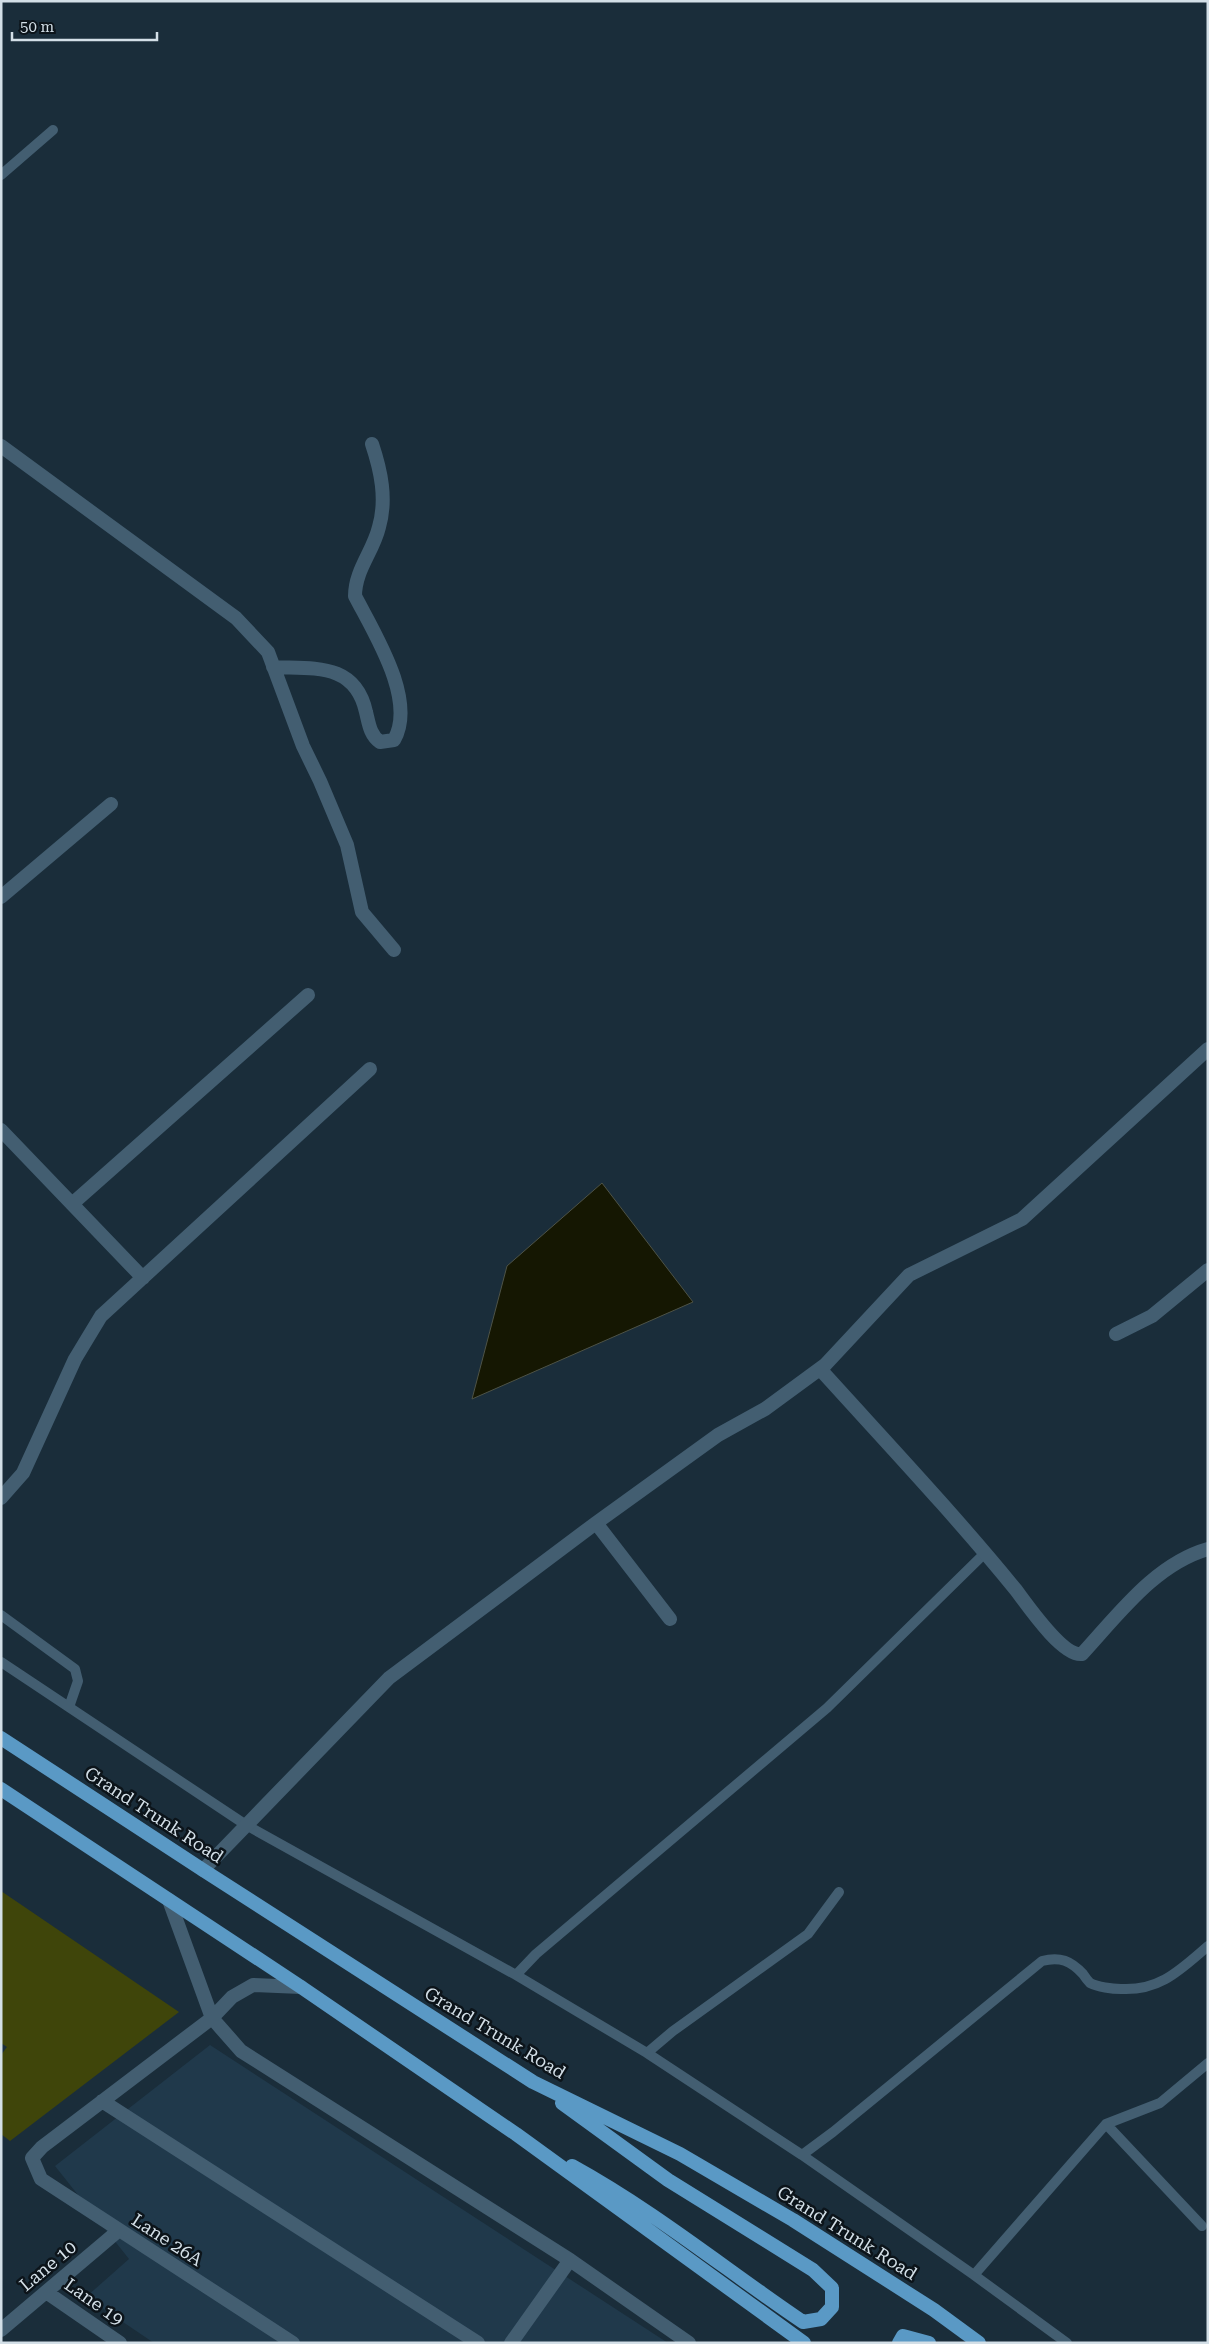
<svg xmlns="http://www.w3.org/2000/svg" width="1209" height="2344" font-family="'Roboto Serif',serif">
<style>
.built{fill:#20394b}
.green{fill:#3f450a}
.water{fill:#151702;stroke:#4e5347}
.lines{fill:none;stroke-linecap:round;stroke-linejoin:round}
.service{stroke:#435e71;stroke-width:10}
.minor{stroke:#435e71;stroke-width:14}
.trunk{stroke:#5a99c5;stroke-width:14}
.labels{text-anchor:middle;stroke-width:5;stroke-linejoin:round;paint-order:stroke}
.street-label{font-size:18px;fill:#d3dfe7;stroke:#0c141a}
</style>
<rect width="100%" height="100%" fill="#1a2d3a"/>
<path class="built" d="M210 2045 668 2343H154L86 2297 129 2259 55 2166Z"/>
<path class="green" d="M1 1891 179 2012 10 2141 1 2134V2055L7 2047 1 2043Z"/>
<path class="water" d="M602 1183 693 1302 472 1399 507 1266Z"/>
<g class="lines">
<path class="service" d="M1 175 53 130
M1 1615 75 1669 78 1681 69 1707
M1 1662 246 1825 516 1975 647 2053 802 2155 974 2275 1067 2343
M516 1975 536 1954 827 1708 985 1553
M647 2053 673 2031 808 1934 839 1892
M1106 2124 1202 2226
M802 2155 833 2132 1042 1961C1060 1956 1071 1961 1083 1974 1085 1977 1088 1981 1090 1983 1098 1987 1112 1989 1121 1989 1160 1991 1180 1970 1208 1946
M974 2275 1106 2124 1160 2103 1208 2063"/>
<path class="minor" d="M1 446 236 618 268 652 303 746 320 781 347 845 362 912 394 950
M273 667C313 669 355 662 366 712 369 724 370 735 380 742L394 740C417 700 374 633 355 596 355 570 373 552 379 527 387 499 381 471 372 444
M1 897 111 804
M1 1130 143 1278
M72 1204 308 995
M1116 1334 1152 1316 1208 1270
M820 1369C886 1442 954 1514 1016 1590 1028 1606 1063 1657 1082 1654 1118 1615 1155 1564 1208 1549
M1 1498 23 1473 75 1359 101 1316 370 1069
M596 1523 670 1619
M203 1870 389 1678 596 1523 718 1435 765 1409 825 1365 909 1275 1022 1219 1208 1049
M169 1900 212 2018 232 1997 253 1985 301 1987
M102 2101 478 2343
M46 2292 120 2343
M1 2330 118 2231
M293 2343 41 2179 32 2158 42 2147 212 2018 241 2051 570 2260 689 2343
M511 2343 570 2260"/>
<path class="trunk" d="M1 1738 203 1870 533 2082 680 2154 793 2220 934 2310 979 2343
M1 1789 301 1987 516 2134 804 2343
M562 2103 668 2180 813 2270 832 2288V2307L821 2319 803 2322C726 2270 654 2211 572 2166
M899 2343 903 2336 929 2343"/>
</g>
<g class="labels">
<g class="street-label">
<text transform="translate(154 1815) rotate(33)" y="6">Grand Trunk Road</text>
<text transform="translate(495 2033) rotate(31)" y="6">Grand Trunk Road</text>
<text transform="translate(847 2233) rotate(32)" y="6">Grand Trunk Road</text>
<text transform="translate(167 2240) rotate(33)" y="6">Lane 26A</text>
<text transform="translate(48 2266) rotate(-40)" y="6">Lane 10</text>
<text transform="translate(94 2302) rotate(35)" y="6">Lane 19</text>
</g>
</g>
<rect width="1209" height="2344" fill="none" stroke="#d3dfe7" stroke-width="5"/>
<path d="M12 32v8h145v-8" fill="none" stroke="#d3dfe7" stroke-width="2.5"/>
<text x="20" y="32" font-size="15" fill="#d3dfe7" stroke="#0c141a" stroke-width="4" paint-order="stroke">50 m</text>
</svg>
